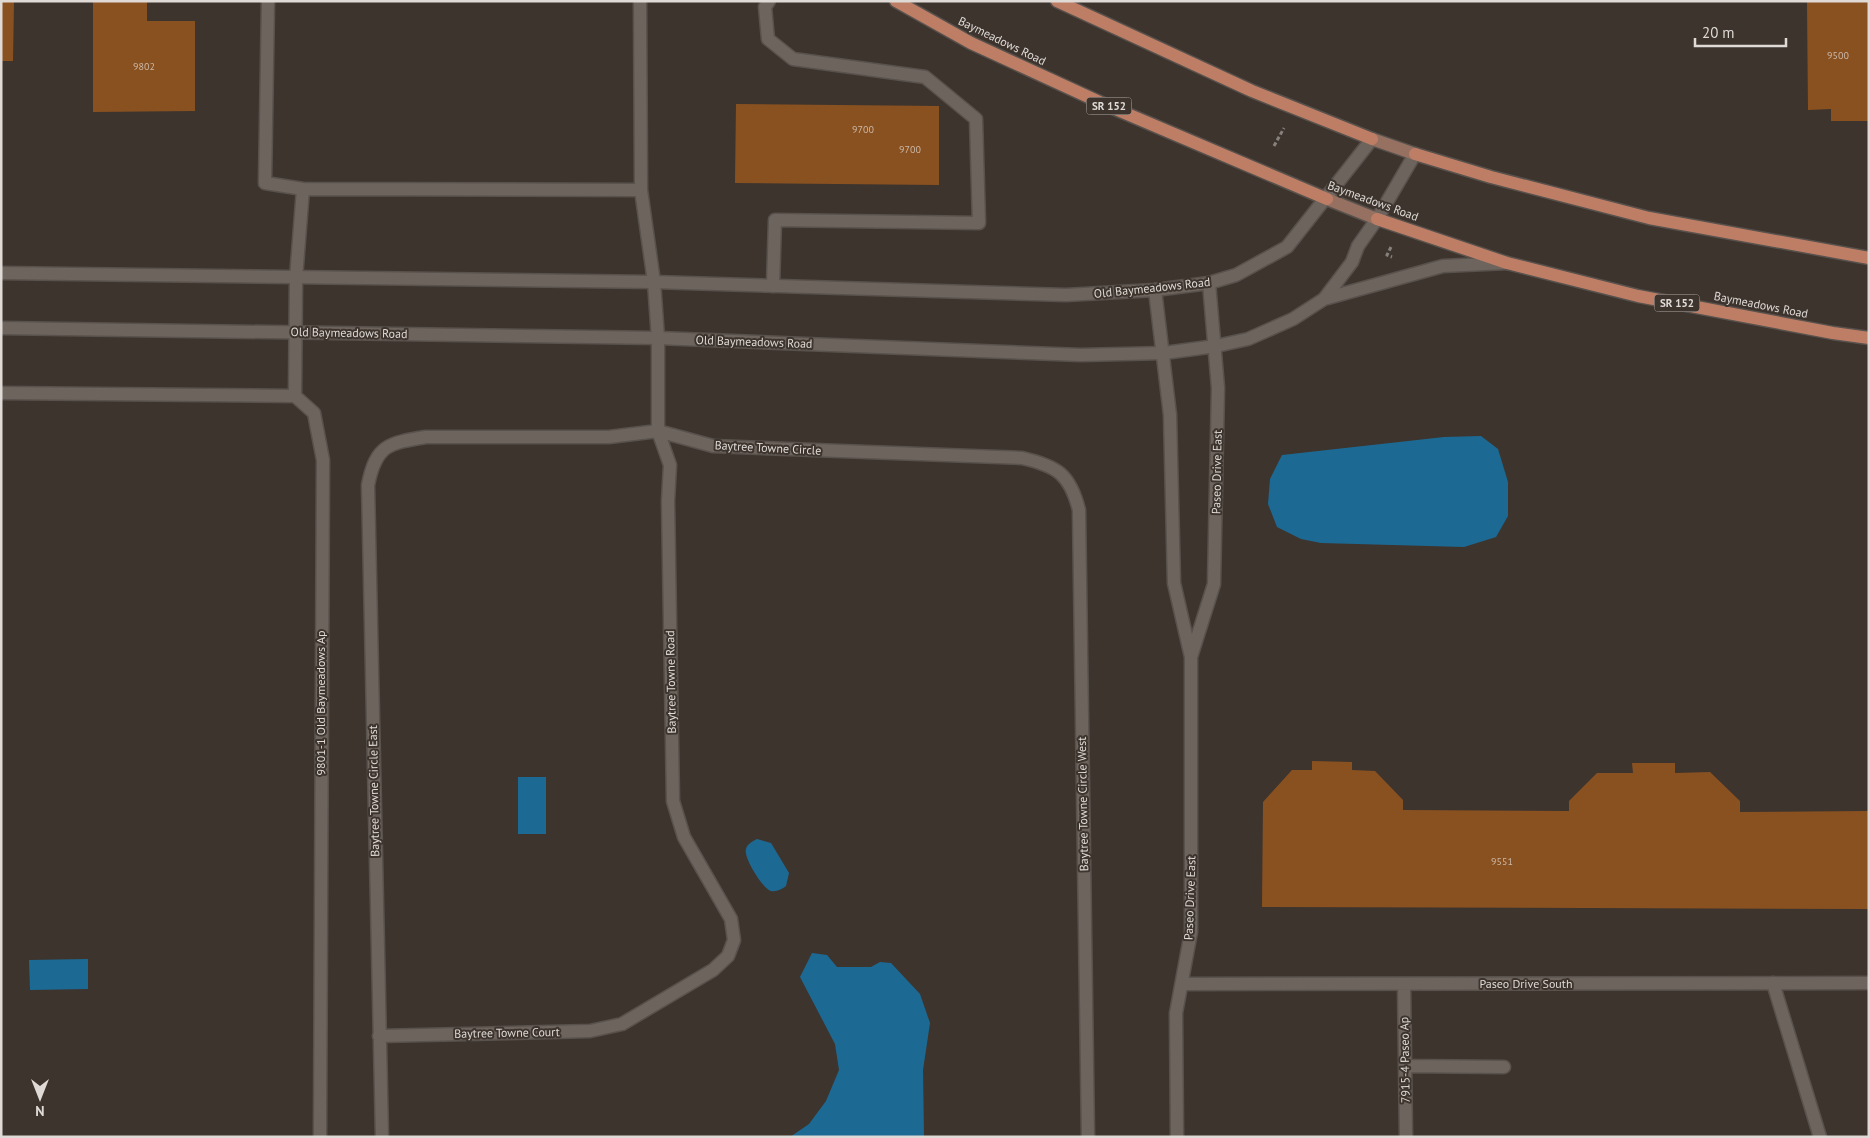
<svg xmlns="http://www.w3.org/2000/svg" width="1870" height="1138" font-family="'PT Sans',sans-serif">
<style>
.water{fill:#1c6a94}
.building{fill:#8a5120}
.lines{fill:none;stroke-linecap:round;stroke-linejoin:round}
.service-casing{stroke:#58514c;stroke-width:15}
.minor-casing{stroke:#58514c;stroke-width:15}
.tertiary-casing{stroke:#58514c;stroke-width:15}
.secondary-casing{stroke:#58514c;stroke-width:15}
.primary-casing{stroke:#58514c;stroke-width:15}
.path{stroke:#88807b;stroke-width:3;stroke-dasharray:4 2.5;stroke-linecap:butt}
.service{stroke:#6e645e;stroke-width:12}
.minor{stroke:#6e645e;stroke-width:12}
.tertiary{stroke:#6e645e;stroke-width:12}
.secondary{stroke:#967162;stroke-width:12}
.primary{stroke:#be7e65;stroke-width:12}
.labels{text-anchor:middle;stroke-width:4;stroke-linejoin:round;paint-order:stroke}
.number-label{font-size:10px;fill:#cab8a8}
.shield{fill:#3d342e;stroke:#aea8a4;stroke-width:1}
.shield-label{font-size:11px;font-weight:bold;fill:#dfdad6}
.street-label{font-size:12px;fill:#dfdad6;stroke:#3d342e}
</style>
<rect width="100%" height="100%" fill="#3d342e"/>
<path class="water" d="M1481 436 1498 449 1508 482V516L1496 537 1464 547 1321 543 1301 539 1277 527 1268 504 1270 479 1282 455 1444 437Z
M518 777H546V834H518Z
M757 839 771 843 789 873 786 886C782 889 777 892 771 891 763 889 743 857 746 849 747 844 753 841 757 839Z
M812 953 827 955 837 967H871L880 962 891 963 920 994 930 1023 923 1070 924 1137H790L809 1124 826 1101 839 1070 835 1044 800 977Z
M88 959V989L30 990 29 960Z"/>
<path class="building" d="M1 1H14L13 61H1Z
M93 1H147V21H195V111L93 112Z
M1807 1H1869L1868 121H1831V109L1808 110Z
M736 104 939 106V185L735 183Z
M1312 761 1352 762V770L1375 771 1403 800V810L1569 811V801L1597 773H1633L1632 763H1675V773L1710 772 1740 801V812L1869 811V909L1262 907 1263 802 1292 770H1312Z"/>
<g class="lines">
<g class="service-casing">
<path id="service" d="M268 1 265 183 303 189 641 190
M640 1 641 190 654 282
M769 1 765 7 768 39 793 59 925 77 976 119 979 223 775 220 773 286
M296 278 303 189
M1773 983 1820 1137"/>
</g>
<g class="minor-casing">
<path id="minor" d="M296 278 295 396 314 413 323 460 320 1137
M1155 290 1170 415 1174 583 1191 657V932L1176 1013 1177 1137
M1 393 295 396
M1191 657 1214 584 1218 388 1209 283
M1182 984 1869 983
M1404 984 1406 1137
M379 1036 590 1031 622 1024 713 970 728 956 734 940 731 919 684 837 673 801 668 501 670 465 658 431V338L654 282
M1406 1066 1504 1067
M382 1137 368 485C376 445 388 443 426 437H609L658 431 713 446 1022 458C1057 466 1070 474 1079 510L1088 1137"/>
</g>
<g class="tertiary-casing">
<path id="tertiary" d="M1 273 654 282 1066 295 1155 290 1209 283 1236 275 1287 247 1372 139
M1324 299 1443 266 1507 263
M1 328 658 338 1081 355 1164 353 1216 346 1248 339 1293 319 1324 299 1352 262 1358 246 1377 219 1415 154"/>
</g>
<g class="secondary-casing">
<path id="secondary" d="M1372 139 1415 154
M1327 199 1377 219"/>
</g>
<g class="primary-casing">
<path id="primary" d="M896 1 971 43 1106 105 1327 199
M1057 1 1252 91 1372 139
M1415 154 1491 177 1649 218 1869 258
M1377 219 1507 263 1638 296 1833 333 1869 338"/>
</g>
<path class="path" d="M1274 146 1284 128
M1391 247 1387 255 1392 257"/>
<use href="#service" class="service"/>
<use href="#minor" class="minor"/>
<use href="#tertiary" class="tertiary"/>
<use href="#secondary" class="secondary"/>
<use href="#primary" class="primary"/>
</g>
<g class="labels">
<g class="number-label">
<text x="1838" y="59">9500</text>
<text x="144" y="70">9802</text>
<text x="863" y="133">9700</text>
<text x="910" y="153">9700</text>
<text x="1502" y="865">9551</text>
</g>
<g class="shield">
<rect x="1086.5" y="97.5" width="45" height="17" rx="4"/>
<rect x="1654.5" y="294.5" width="45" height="17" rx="4"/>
</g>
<g class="shield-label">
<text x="1109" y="110">SR 152</text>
<text x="1677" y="307">SR 152</text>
</g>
<g class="street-label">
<text transform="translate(1002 41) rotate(26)" y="4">Baymeadows Road</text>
<text transform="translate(1373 201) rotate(20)" y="4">Baymeadows Road</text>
<text transform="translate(1152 288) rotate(-6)" y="4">Old Baymeadows Road</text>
<text transform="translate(1761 305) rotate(11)" y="4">Baymeadows Road</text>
<text transform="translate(349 333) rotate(1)" y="4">Old Baymeadows Road</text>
<text transform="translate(754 342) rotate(2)" y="4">Old Baymeadows Road</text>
<text transform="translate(768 448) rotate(3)" y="4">Baytree Towne Circle</text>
<text transform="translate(1217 472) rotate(-89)" y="4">Paseo Drive East</text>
<text transform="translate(671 682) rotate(-91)" y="4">Baytree Towne Road</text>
<text transform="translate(321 703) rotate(-90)" y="4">9801-1 Old Baymeadows Ap</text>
<text transform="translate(374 791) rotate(-91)" y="4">Baytree Towne Circle East</text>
<text transform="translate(1083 804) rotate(-91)" y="4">Baytree Towne Circle West</text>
<text transform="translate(1190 898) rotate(-88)" y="4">Paseo Drive East</text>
<text x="1526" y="988">Paseo Drive South</text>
<text transform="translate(507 1033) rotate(-1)" y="4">Baytree Towne Court</text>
<text transform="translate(1405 1060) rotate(-91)" y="4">7915-4 Paseo Ap</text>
</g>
</g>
<rect width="1870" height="1138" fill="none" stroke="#dfdad6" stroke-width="5"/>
<g transform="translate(40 1098) rotate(180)" stroke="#3d342e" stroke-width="4" paint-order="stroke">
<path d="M0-4L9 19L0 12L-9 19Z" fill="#dfdad6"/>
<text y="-8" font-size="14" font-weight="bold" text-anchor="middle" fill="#dfdad6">N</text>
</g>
<path d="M1695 38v8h91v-8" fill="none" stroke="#dfdad6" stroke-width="2.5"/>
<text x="1702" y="38" font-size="15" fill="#dfdad6" stroke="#3d342e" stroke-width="4" paint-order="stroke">20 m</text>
</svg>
